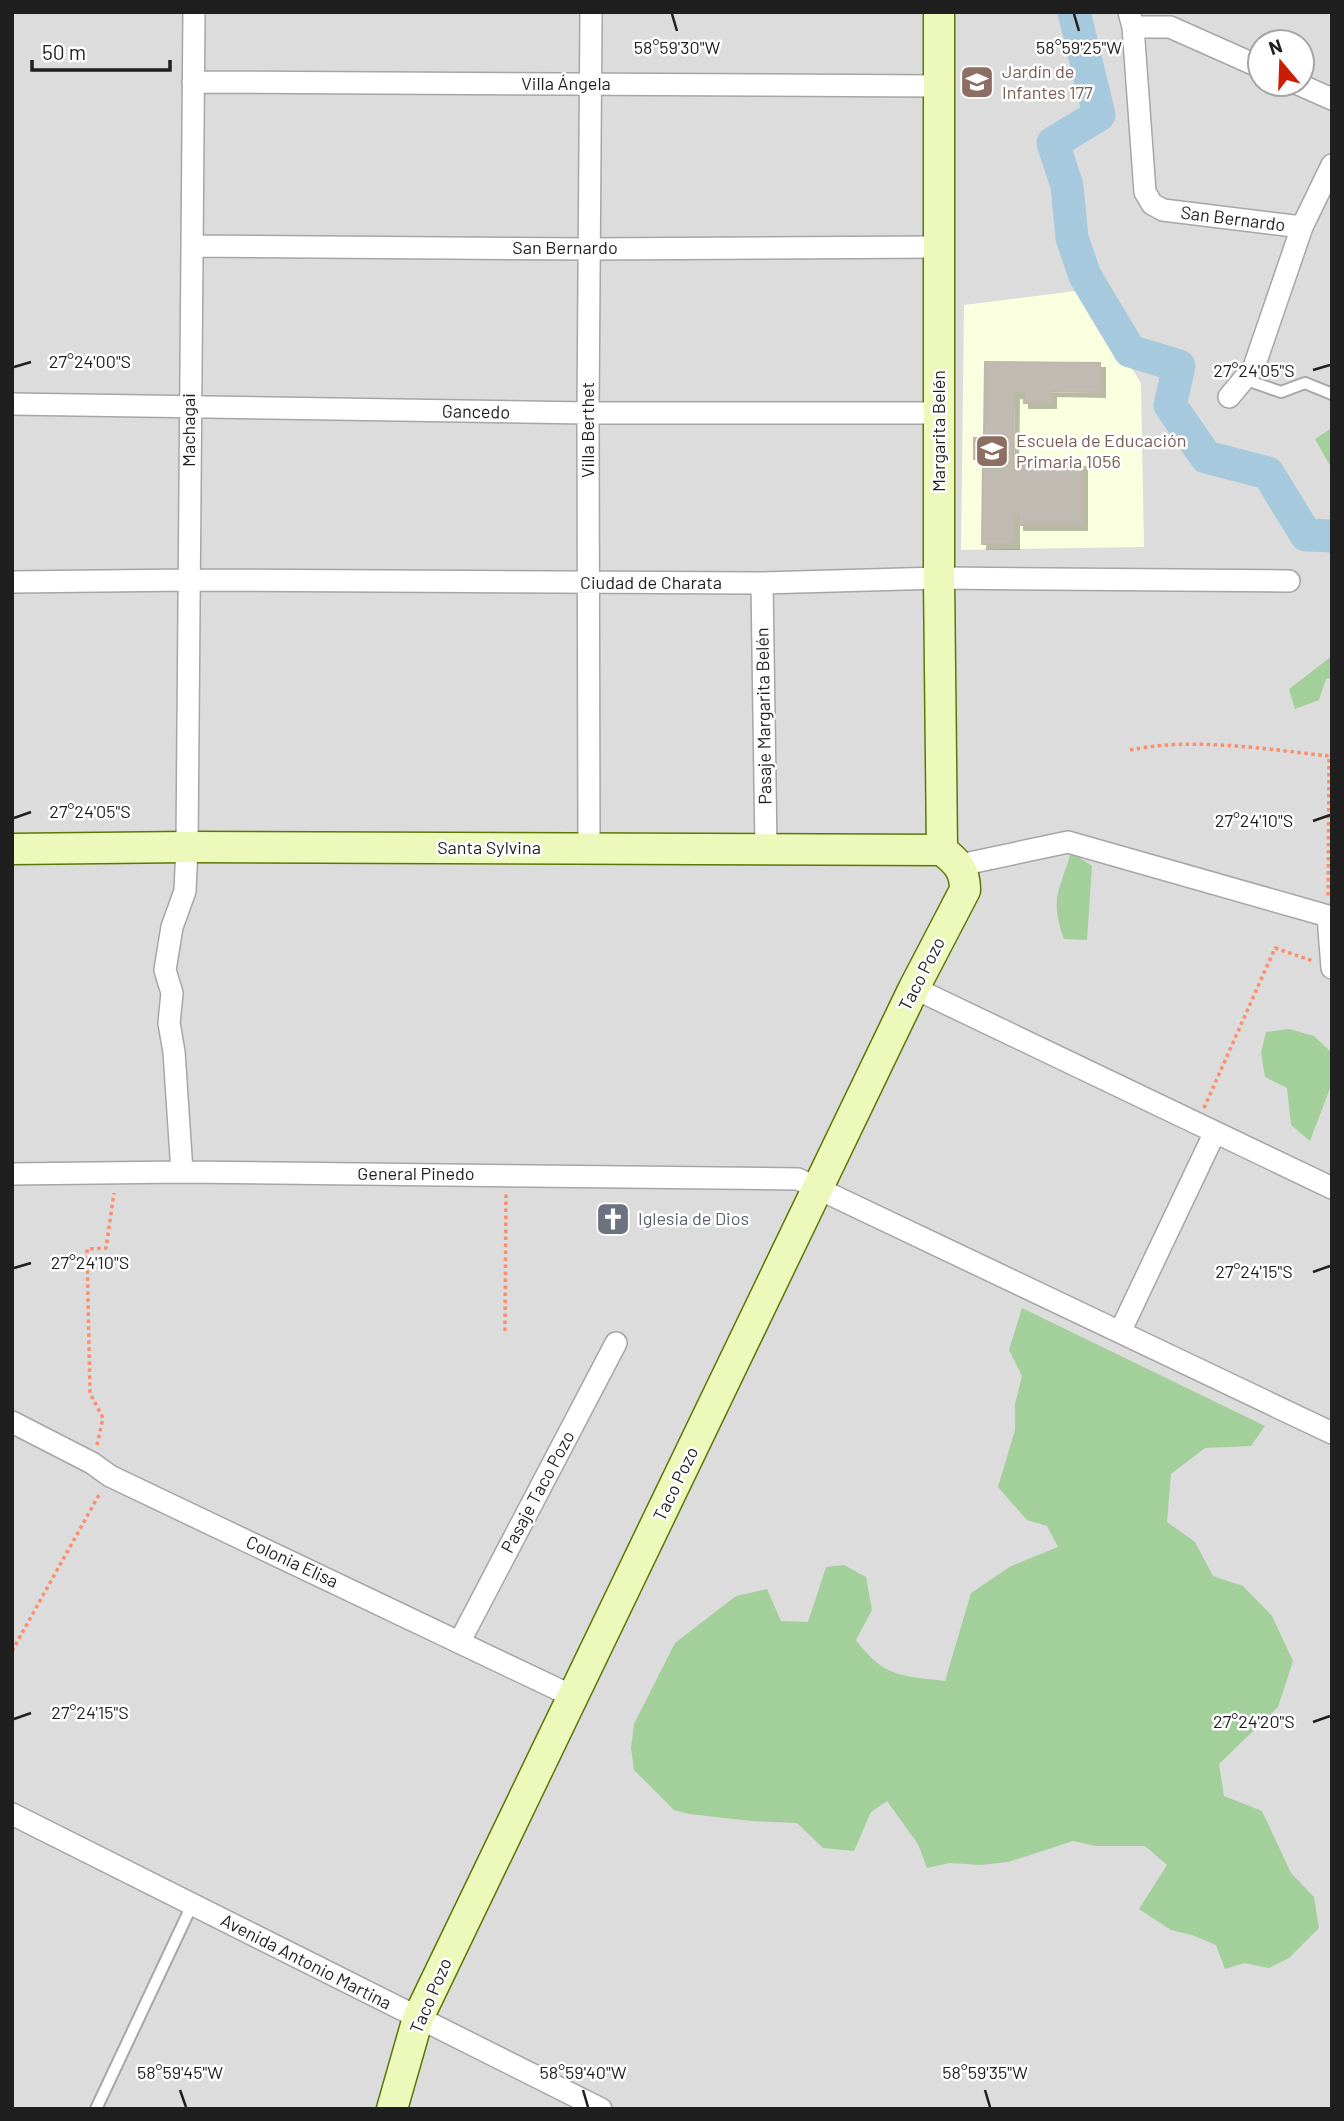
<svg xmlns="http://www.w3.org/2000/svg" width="1344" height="2121" font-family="Barlow,sans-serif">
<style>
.residential{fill:#dddcdc;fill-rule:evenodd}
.education{fill:#faffdf}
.forest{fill:#a2cf9a}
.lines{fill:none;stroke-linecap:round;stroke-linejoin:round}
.river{stroke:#a6c9dd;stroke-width:33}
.building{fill:#c0bab2;stroke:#c1b7a8;stroke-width:2;filter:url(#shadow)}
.lane-casing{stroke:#a6a6a6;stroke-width:14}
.street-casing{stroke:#a6a6a6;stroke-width:24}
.secondary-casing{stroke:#5b7705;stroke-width:33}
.path{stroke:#f98f6d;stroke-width:3.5;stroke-dasharray:3.5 3.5;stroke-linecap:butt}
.lane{stroke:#fff;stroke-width:10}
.street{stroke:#fff;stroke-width:21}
.secondary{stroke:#edf9ba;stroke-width:30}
.ticks{fill:none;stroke:#1f1f1f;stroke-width:2.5}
.labels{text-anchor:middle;stroke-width:5;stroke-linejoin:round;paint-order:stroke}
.education-label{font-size:18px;fill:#785e54;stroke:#fff;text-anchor:start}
.street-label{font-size:18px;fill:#1f1f1f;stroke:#fff}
.worship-label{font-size:18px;fill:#5b616d;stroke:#fff;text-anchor:start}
.ticks-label{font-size:18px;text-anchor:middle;fill:#1f1f1f;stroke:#fff;stroke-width:5;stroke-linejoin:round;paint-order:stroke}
</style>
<defs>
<filter id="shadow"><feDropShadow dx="5" dy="5" stdDeviation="0" flood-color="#0004"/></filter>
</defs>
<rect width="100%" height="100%" fill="#f0eee5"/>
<path class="residential" d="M12 12H1332V2109H12ZM1260 42H1302V84H1260Z"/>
<path class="education" d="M1083 290 1141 383 1144 547 961 550 964 305Z"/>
<path class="forest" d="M1332 428V466L1329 464 1315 439Z
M1332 656V678L1326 679 1319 700 1295 709 1289 689Z
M1071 852 1092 866 1087 940 1064 939C1049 897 1060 891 1071 852Z
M1289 1029 1314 1036 1332 1053V1083L1310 1141 1291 1125 1287 1088 1265 1077 1261 1053 1266 1032Z
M1022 1308 1265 1426 1251 1446 1205 1448 1171 1474 1167 1522 1195 1542 1213 1576 1243 1586 1272 1616 1293 1661 1278 1707 1219 1764 1224 1796 1262 1811 1291 1873 1314 1897 1319 1928 1289 1958 1269 1968 1244 1963 1225 1969 1216 1945 1192 1935 1171 1930 1139 1909 1167 1865 1145 1846H1096L1073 1841 1008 1862 981 1865 949 1863 927 1868 918 1844 887 1801 871 1812 854 1851 823 1848 797 1823 752 1821 689 1814 674 1810 634 1770 631 1748 634 1724 675 1643 736 1596 767 1589 781 1621 808 1622 826 1567 844 1565 866 1577 872 1610 856 1640C883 1677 902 1676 945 1681L971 1593 1011 1566 1058 1547 1047 1526 1027 1520 998 1487 1015 1430V1404L1022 1376 1009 1350Z"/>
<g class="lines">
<path class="river" d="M1074 12 1099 115 1053 143 1067 186 1072 238 1085 276 1130 351 1179 366 1170 405 1206 457 1268 473 1306 535 1332 536"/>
</g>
<path class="building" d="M985 362 1100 363V392L1051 391V403H1024V393H1014L1013 470 1020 471V462H1082V525H1019V514L1014 513V544H982L983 459H974V438H984Z"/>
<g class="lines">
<g class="lane-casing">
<path id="lane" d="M1244 379 1281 392 1305 383 1332 394
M96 2109 192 1905"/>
</g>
<g class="street-casing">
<path id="street" d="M1129 12 1133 27 1145 192 1152 204 1163 210 1302 227
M1133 27H1170L1260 67
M193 82 939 86
M1298 84 1332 99
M192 246 590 249 938 247
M1229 397 1254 367 1302 227 1332 165
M12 404 588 413H939
M12 582 189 580 762 583 939 578 1289 581
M762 583 766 849
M589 848 588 413 591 12
M960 865 1068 842 1328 916 1332 968
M914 988 1332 1188
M182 1172 174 1052 169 1023 172 993 165 970 172 927 185 891 187 847 194 12
M12 1174 182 1172 798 1179 1332 1433
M1120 1332 1215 1132
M12 1422 92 1463 110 1476 574 1697
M460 1641 616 1343
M12 1814 601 2109"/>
</g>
<g class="secondary-casing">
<path id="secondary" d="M939 12V578L942 850
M12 849 187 847 942 850C958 863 965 870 965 890L914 988 418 2018 392 2109"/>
</g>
<path class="path" d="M1130 750C1193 737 1266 749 1329 756L1328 897
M1204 1108 1275 948 1313 961
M505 1331 506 1194
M97 1445 103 1418 90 1393 87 1249 106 1248 114 1193
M12 1651 100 1493"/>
<use href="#lane" class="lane"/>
<use href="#street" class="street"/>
<use href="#secondary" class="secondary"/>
</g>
<path class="ticks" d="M672 14 677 31M1074 14 1079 31M14 367 31 362M1313 370 1330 365M14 818 31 812M1313 821 1330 815M14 1268 31 1263M1313 1272 1330 1266M14 1719 31 1713M1313 1722 1330 1716M180 2090 186 2107M583 2090 588 2107M985 2090 990 2107"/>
<defs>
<g id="school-square" transform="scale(1.75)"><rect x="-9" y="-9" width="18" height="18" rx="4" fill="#8d6e63" stroke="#fff"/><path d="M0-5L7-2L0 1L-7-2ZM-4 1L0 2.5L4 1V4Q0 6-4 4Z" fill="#fff"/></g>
<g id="church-square" transform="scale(1.75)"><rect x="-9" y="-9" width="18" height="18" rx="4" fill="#6b7280" stroke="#fff"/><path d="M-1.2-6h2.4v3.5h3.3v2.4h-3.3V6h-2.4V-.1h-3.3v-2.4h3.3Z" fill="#fff"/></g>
</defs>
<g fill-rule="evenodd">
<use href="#school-square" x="977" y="82"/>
<use href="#school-square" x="992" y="451"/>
<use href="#church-square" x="613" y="1219"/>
</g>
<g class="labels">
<g class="education-label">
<text x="1002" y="78">Jardín de<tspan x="1002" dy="21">Infantes 177</tspan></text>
<text x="1016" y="447">Escuela de Educación<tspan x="1016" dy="21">Primaria 1056</tspan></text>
</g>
<g class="street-label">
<text x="566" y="90">Villa Ángela</text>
<text transform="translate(1233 219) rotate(7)" y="6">San Bernardo</text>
<text x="565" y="254">San Bernardo</text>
<text transform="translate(476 412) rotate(1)" y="6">Gancedo</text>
<text transform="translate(189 430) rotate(-90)" y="6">Machagai</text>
<text transform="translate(588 430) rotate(-90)" y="6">Villa Berthet</text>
<text transform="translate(939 431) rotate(-90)" y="6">Margarita Belén</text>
<text x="651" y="589">Ciudad de Charata</text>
<text transform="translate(764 716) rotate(-91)" y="6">Pasaje Margarita Belén</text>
<text x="489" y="854">Santa Sylvina</text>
<text transform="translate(922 974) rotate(-63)" y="6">Taco Pozo</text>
<text x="416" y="1180">General Pinedo</text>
<text transform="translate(676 1484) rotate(-64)" y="6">Taco Pozo</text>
<text transform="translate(538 1492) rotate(-62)" y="6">Pasaje Taco Pozo</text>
<text transform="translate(292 1562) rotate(25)" y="6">Colonia Elisa</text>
<text transform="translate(306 1962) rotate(27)" y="6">Avenida Antonio Martina</text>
<text transform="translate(431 1996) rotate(-67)" y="6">Taco Pozo</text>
</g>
<g class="worship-label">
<text x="638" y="1225">Iglesia de Dios</text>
</g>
</g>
<g class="ticks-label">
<text x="677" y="54">58°59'30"W</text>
<text x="1079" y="54">58°59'25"W</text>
<text x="90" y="368">27°24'00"S</text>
<text x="1254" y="377">27°24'05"S</text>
<text x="90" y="818">27°24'05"S</text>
<text x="1254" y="827">27°24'10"S</text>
<text x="90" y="1269">27°24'10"S</text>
<text x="1254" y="1278">27°24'15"S</text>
<text x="90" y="1719">27°24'15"S</text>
<text x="1254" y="1728">27°24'20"S</text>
<text x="180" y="2079">58°59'45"W</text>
<text x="583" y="2079">58°59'40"W</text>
<text x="985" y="2079">58°59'35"W</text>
</g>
<rect width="1344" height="2121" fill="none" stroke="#1f1f1f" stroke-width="28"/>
<g transform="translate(1281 63) rotate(341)"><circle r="33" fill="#ffffff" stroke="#a5a5a5" stroke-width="2"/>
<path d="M0-5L12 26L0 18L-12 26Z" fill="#cd1d01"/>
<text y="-10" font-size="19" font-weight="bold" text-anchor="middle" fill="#1f1f1f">N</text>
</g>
<path d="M32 60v10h138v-10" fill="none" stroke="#1f1f1f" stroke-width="3.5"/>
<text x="42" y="60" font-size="21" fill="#1f1f1f" stroke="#ffffff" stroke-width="5" paint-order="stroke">50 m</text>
</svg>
